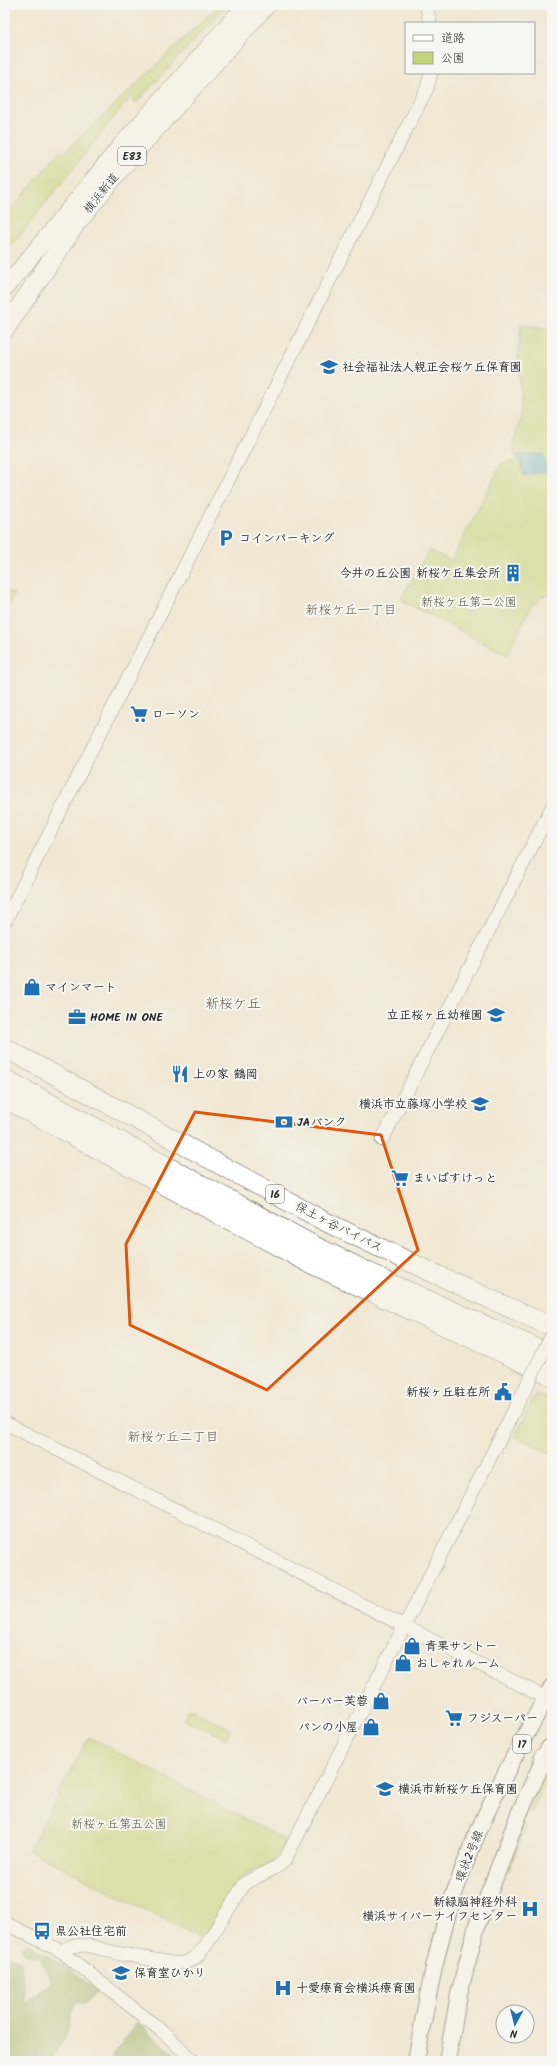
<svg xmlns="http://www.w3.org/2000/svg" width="557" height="2066" font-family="Kalam,'Klee One',sans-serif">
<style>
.green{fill:#c4d577;stroke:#788051}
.forest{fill:#9bb668;stroke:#63704a}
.water{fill:#4ca5ca;stroke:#3c687a}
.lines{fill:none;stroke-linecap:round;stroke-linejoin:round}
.tertiary-casing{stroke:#494744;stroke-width:14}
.primary-casing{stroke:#494744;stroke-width:18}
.trunk-casing{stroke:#494744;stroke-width:18}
.motorway-casing{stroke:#494744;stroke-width:20}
.tertiary{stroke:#fff;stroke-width:13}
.primary{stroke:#fff;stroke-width:16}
.trunk{stroke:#fff;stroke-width:17}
.motorway{stroke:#fff;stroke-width:19}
.tertiary-bridge-casing{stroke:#494744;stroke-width:14;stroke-linecap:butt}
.tertiary-bridge{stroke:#fff;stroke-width:13}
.marked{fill:none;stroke:#df570e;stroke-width:3;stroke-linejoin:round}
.labels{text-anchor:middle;stroke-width:4;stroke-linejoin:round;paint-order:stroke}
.shield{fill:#f6f6f2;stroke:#686867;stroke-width:1}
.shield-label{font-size:11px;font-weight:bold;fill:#2b2b2b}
.street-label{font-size:12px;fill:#2b2b2b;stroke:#f6f6f2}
.poi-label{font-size:12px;font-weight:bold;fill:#2b2b2b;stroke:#f6f6f2;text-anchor:start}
.park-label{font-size:12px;fill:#51563e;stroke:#f6f6f2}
.neighbourhood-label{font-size:13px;fill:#6c5642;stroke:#f6f6f2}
.quarter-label{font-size:14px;fill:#6c5642;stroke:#f6f6f2}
</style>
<rect width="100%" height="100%" fill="#f6f6f2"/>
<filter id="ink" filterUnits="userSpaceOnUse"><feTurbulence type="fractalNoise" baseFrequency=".025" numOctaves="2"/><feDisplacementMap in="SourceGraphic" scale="8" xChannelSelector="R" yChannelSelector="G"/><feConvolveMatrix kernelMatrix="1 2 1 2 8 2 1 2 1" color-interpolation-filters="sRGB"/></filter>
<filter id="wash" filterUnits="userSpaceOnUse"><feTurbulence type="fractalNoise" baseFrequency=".012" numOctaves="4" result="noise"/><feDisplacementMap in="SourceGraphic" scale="16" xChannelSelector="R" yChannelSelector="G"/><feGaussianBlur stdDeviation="0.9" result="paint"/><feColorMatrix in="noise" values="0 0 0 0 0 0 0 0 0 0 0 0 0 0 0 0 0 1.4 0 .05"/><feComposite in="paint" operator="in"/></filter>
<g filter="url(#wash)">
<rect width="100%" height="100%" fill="#f1e8d3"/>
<path class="green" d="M219 5H227L136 103 131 96 5 254V217L60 151 64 153Z
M521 324 552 329V593L541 597 537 604 533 602 507 655 403 601 402 597 429 550 451 561 502 463 517 461 514 449 511 447 522 417 518 358Z
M5 590 14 594 5 611Z
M536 1394 552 1400V1454L515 1436Z
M187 1710 196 1711 230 1729 226 1739 184 1719Z
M89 1737 283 1839C283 1864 260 1864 245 1875 226 1890 216 1918 204 1938L202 1939 29 1850Z
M552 1763V1769L531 1813 528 1810 547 1769Z
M526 1827 508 1872 518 1832 521 1828Z"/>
<path class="forest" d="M5 1934 8 1935 6 1951 12 1958 21 1962 25 2003 51 1982 40 1956 26 1955 21 1949 28 1944 59 1962 98 1991 84 2004 77 2002 71 2011 67 2033 51 2061H5Z
M137 2022 182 2061H109Z"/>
<path class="water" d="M544 454 547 471 524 476 518 455Z"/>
</g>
<g filter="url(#ink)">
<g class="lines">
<g class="tertiary-casing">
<path id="tertiary" d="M426 5 430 23
M5 921 427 88 431 73
M382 1140 552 807
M5 1423 546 1698
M5 1923 61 1951 163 2032 194 2061
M61 1951 72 1946 87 1945 116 1953 172 1963H185L196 1957 206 1945 245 1883 278 1866 285 1860 522 1395"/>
</g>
<g class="primary-casing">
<path id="primary" d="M416 2061C425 2010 434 1959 449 1910 473 1832 512 1758 552 1687
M447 2061 459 1994 477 1925 519 1814 549 1748"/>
</g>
<g class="trunk-casing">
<path id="trunk" d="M64 239 133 155 267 5
M5 288 119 148 246 5"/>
</g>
<g class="motorway-casing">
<path id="motorway" d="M5 329 73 228
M5 1048 324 1221 433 1273 552 1327
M5 1079 315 1246 405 1290 552 1355
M5 1099 307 1262 552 1376
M543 1758 552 1751"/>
</g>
<use href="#tertiary" class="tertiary"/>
<use href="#primary" class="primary"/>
<use href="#trunk" class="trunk"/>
<use href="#motorway" class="motorway"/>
<g class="tertiary-bridge-casing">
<path id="tertiary-bridge" d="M522 1395 552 1335"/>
</g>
<use href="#tertiary-bridge" class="tertiary-bridge"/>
</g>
</g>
<path d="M0 0H557V2066H0ZM195 1112 381 1135 418 1250 267 1390 130 1325 126 1244Z" fill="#f1e8d3" fill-opacity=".55" fill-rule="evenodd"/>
<path class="marked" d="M195 1112 381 1135 418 1250 267 1390 130 1325 126 1244Z"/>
<defs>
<g id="school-bare" transform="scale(1.38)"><path d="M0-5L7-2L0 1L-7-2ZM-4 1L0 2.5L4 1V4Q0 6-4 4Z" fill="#1f6fb2" stroke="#f6f6f2" stroke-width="2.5" paint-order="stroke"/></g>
<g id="parking-bare" transform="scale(1.38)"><path d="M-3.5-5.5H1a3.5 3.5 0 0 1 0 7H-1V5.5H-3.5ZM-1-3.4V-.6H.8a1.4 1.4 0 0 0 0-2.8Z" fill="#1f6fb2" stroke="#f6f6f2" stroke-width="2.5" paint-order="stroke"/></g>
<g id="building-bare" transform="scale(1.38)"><path d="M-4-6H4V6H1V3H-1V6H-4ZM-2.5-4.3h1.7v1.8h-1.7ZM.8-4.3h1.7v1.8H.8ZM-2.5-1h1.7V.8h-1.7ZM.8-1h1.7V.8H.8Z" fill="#1f6fb2" stroke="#f6f6f2" stroke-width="2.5" paint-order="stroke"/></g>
<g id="supermarket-bare" transform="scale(1.38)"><path d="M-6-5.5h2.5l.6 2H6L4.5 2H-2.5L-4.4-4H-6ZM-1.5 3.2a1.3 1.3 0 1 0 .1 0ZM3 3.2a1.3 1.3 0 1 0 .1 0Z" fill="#1f6fb2" stroke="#f6f6f2" stroke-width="2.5" paint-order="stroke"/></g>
<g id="shop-bare" transform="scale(1.38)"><path d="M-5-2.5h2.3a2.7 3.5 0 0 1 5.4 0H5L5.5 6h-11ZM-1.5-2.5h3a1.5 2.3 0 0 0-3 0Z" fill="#1f6fb2" stroke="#f6f6f2" stroke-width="2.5" paint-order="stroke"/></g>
<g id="office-bare" transform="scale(1.38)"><path d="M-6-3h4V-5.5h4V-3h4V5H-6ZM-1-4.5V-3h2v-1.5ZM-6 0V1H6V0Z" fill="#1f6fb2" stroke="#f6f6f2" stroke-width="2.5" paint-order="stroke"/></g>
<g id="restaurant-bare" transform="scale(1.38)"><path d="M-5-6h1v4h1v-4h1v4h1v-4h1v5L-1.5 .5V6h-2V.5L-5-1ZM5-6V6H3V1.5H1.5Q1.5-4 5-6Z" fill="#1f6fb2" stroke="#f6f6f2" stroke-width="2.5" paint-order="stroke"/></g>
<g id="bank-bare" transform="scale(1.38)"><path d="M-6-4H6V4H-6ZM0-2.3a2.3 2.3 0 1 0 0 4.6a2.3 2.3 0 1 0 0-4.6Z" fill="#1f6fb2" stroke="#f6f6f2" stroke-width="2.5" paint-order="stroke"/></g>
<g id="civic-bare" transform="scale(1.38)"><path d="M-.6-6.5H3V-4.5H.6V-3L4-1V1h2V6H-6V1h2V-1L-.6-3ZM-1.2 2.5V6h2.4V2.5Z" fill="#1f6fb2" stroke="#f6f6f2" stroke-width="2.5" paint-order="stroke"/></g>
<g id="hospital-bare" transform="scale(1.38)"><path d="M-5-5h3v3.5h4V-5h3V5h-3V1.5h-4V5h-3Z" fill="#1f6fb2" stroke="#f6f6f2" stroke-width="2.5" paint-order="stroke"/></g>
<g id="bus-bare" transform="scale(1.38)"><path d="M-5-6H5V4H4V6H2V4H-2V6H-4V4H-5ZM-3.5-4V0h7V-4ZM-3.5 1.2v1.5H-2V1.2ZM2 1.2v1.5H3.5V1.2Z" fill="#1f6fb2" stroke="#f6f6f2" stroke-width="2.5" paint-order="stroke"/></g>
</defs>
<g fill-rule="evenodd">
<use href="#school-bare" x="329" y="367"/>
<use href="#parking-bare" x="226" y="538"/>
<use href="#building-bare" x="513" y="573"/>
<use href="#supermarket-bare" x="139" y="714"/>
<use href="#shop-bare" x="32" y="987"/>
<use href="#school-bare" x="496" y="1015"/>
<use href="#office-bare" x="77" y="1017"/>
<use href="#restaurant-bare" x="180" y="1074"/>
<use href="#school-bare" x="480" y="1104"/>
<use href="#bank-bare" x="284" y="1122"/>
<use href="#supermarket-bare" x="400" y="1178"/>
<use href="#civic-bare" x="503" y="1392"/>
<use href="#shop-bare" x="412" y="1646"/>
<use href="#shop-bare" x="403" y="1663"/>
<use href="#shop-bare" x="381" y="1701"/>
<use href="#supermarket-bare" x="454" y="1718"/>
<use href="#shop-bare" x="371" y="1727"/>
<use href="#school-bare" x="385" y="1789"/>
<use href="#hospital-bare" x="530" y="1909"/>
<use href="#bus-bare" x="42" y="1931"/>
<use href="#school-bare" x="121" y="1973"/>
<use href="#hospital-bare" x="283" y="1988"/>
</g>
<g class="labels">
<g class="shield">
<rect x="118" y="147" width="28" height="18" rx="3"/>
<rect x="266" y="1185" width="18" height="18" rx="3"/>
<rect x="513" y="1735" width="18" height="18" rx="3"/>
</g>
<g class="shield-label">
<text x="132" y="160">E83</text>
<text x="275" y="1198">16</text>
<text x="522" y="1748">17</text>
</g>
<g class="street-label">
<text transform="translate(101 193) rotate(-51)" y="4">横浜新道</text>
<text transform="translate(339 1227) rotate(27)" y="4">保土ヶ谷バイパス</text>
<text transform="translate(469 1856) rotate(-68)" y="4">環状2号線</text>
</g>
<g class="poi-label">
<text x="342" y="371">社会福祉法人親正会桜ケ丘保育園</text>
<text x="239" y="542">コインパーキング</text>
<text x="500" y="577" text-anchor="end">今井の丘公園 新桜ケ丘集会所</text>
<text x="152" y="718">ローソン</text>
<text x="45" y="991">マインマート</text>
<text x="483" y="1019" text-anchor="end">立正桜ヶ丘幼稚園</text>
<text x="90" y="1021">HOME IN ONE</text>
<text x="193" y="1078">上の家 鶴岡</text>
<text x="467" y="1108" text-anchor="end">横浜市立藤塚小学校</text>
<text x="297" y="1126">JAバンク</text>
<text x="413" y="1182">まいばすけっと</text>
<text x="490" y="1396" text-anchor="end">新桜ヶ丘駐在所</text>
<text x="425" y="1650">青果サントー</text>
<text x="416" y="1667">おしゃれルーム</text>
<text x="368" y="1705" text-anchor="end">バーバー芙蓉</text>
<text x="467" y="1722">フジスーパー</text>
<text x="358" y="1731" text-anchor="end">パンの小屋</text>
<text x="398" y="1793">横浜市新桜ケ丘保育園</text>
<text x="517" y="1906" text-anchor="end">新緑脳神経外科<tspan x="517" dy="14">横浜サイバーナイフセンター</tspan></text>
<text x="55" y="1935">県公社住宅前</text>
<text x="134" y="1977">保育室ひかり</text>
<text x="296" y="1992">十愛療育会横浜療育園</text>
</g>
<g class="park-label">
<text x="469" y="606">新桜ケ丘第二公園</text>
<text x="119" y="1828">新桜ヶ丘第五公園</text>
</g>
<g class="neighbourhood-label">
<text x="351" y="614">新桜ケ丘一丁目</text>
<text x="173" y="1441">新桜ケ丘二丁目</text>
</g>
<g class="quarter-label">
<text x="233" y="1008">新桜ケ丘</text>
</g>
</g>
<rect width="557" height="2066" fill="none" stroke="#f6f6f2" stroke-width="20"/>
<rect x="405" y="22" width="130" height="52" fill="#f6f6f2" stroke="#a5a5a2"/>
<rect x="413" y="35" width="20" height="6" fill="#ffffff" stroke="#a5a5a2"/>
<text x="441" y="42" font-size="12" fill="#2b2b2b">道路</text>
<rect x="413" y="52" width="20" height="12" fill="#c4d577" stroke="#a5a5a2"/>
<text x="441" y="62" font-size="12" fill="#2b2b2b">公園</text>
<g transform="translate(515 2024) rotate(187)"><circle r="19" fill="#f6f6f2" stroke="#a5a5a2"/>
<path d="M0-3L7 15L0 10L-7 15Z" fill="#1f6fb2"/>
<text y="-6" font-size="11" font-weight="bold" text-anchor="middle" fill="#2b2b2b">N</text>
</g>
</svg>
